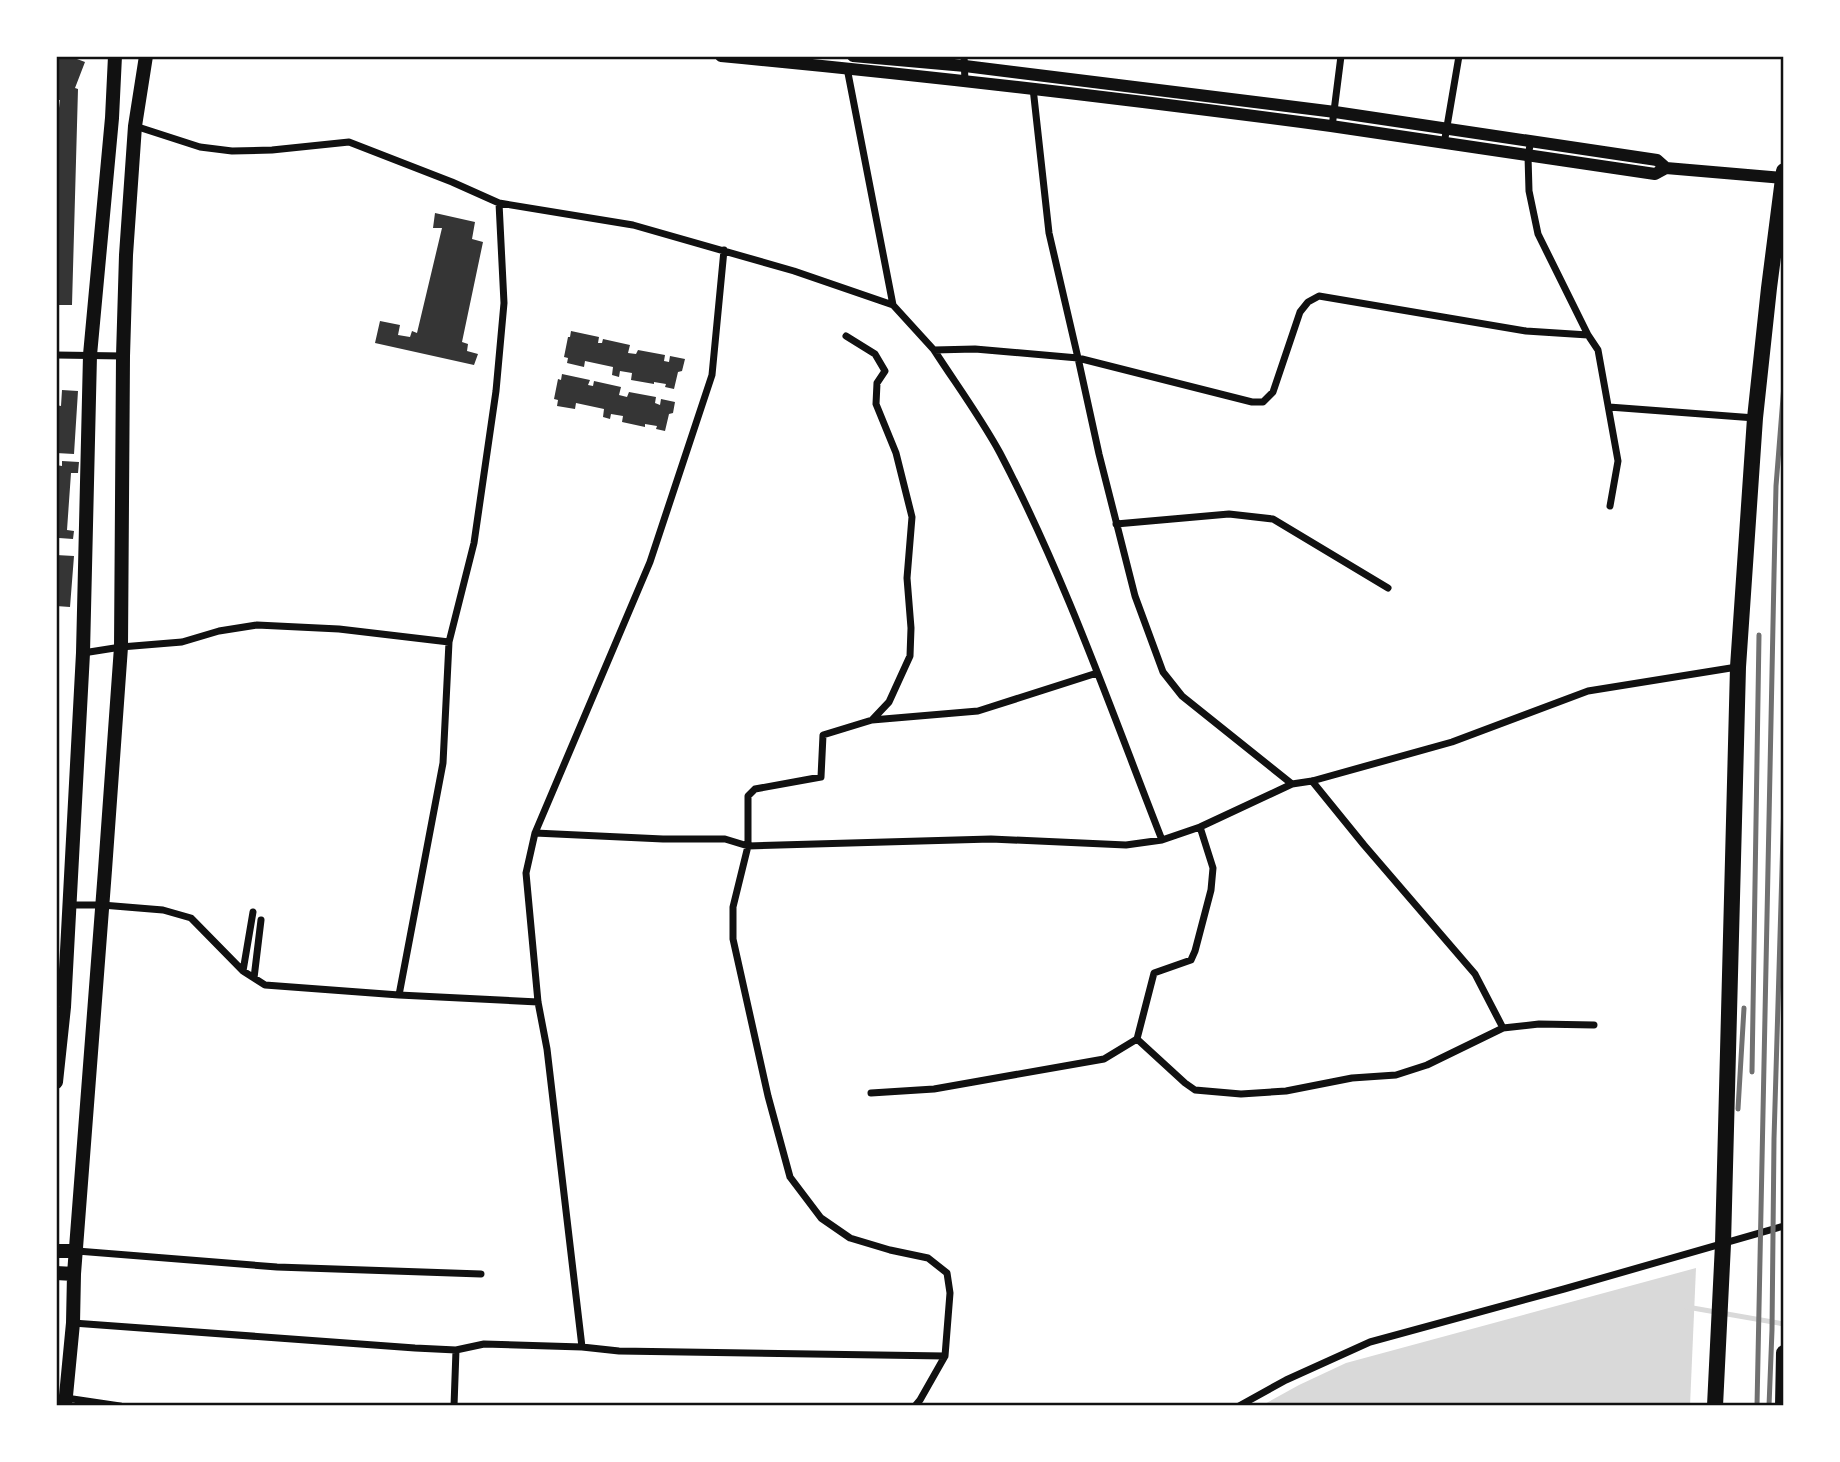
<svg xmlns="http://www.w3.org/2000/svg" width="1840" height="1462" font-family="Mulish,sans-serif">
<style>
.water{fill:#d9d9d9}
.lines{fill:none;stroke-linecap:round;stroke-linejoin:round}
.stream{stroke:#d9d9d9;stroke-width:5}
.building{fill:#353535}
.minor{stroke:#111;stroke-width:7}
.tertiary{stroke:#111;stroke-width:12}
.secondary{stroke:#111;stroke-width:14}
.primary{stroke:#111;stroke-width:16}
.rail{stroke:#707070;stroke-width:5}
.neatline{fill:none;stroke:#111;stroke-width:2.5}
</style>
<rect width="100%" height="100%" fill="#fff"/>
<path class="water" d="M1696 1268 1690 1406H1261L1299 1385 1346 1363Z"/>
<g class="lines">
<path class="stream" d="M1687 1307 1784 1324"/>
</g>
<path class="building" d="M56 56H69L85 62 75 88 78 89 72 305H56V108H59L60 100H56Z
M435 213 475 222 472 239 483 242 462 342 468 344 467 351 478 354 474 365 375 343 380 321 400 325 398 335 410 337 412 331 417 333 442 228H433Z
M571 331 599 337 598 343H602L603 339 630 345 628 353 636 354 638 350 665 355 664 361 669 362 670 356 685 359 682 371 678 372 674 389 665 387 666 384 654 382V384L631 380 632 373 620 371 619 377 612 375 613 367 585 361 584 367 567 363 568 358 564 357 568 337H570Z
M562 374 590 380 588 385 593 386 594 381 621 387 619 395 627 397 629 392 656 397 655 403 660 405 661 399 675 402 673 413 669 414 665 431 656 429 657 426 645 424V427L622 422 623 416 611 414 610 419 603 417 604 409 576 403 575 409 557 406 558 400 554 399 558 379 561 380Z
M62 390 78 391 74 454 56 453 57 431H56V405L61 406Z
M62 461 79 462 78 473H71L67 530 74 531 73 539 59 538V534H56V465L62 466Z
M56 555 74 556 70 607 56 606Z"/>
<g class="lines">
<path class="minor" d="M964 56 965 82
M135 126 200 147 232 151 272 150 349 142 452 182 499 203 633 225 794 271 893 305 847 68
M1332 127 1341 56
M1531 140 1528 156 1529 191 1538 234 1588 335
M1444 144 1459 56
M893 305 934 350 975 349 1078 358 1049 233 1033 88
M846 336 875 354 885 371 877 383 876 404 896 453 912 517 907 578 911 628 910 656 889 702 872 720 823 735 821 777 755 789 748 796V846L733 907V939L768 1096 790 1177 821 1218 850 1238 890 1250 928 1258 947 1273 950 1293 945 1356 920 1400 915 1406
M934 350C956 384 981 418 1000 453 1065 577 1111 710 1162 840
M56 355 123 356
M1609 407 1755 418
M1116 524 1229 514 1273 519 1388 588
M83 653 121 647 182 642 219 631 257 625 339 629 449 642
M872 720 978 711 1097 673
M1312 781 1364 845 1475 974 1503 1028
M1292 784 1182 696 1163 672 1135 596 1099 454 1078 358 1252 402H1263L1273 392 1300 312 1308 302 1319 296 1526 331 1588 335 1598 350 1618 461 1610 506
M535 833 650 562 712 375 724 250
M70 905H102L163 910 191 918 243 971 265 985 399 995 443 763 449 642 474 543 496 391 504 303 499 203
M243 971 253 912
M254 978 261 920
M399 995 538 1002
M1137 1039 1185 1083 1195 1090 1241 1094 1286 1091 1352 1078 1396 1075 1427 1065 1503 1028 1539 1024 1594 1025
M871 1093 934 1089 1104 1059 1137 1039 1154 973 1191 960 1195 951 1211 890 1213 868 1200 827
M77 1251 277 1267 481 1274
M73 1323 415 1348 456 1350 484 1344 582 1347
M945 1356 619 1351 582 1347 547 1049 538 1002 526 873 535 833 663 839H725L748 846 991 839 1126 845 1162 840 1200 827 1292 784 1312 781 1452 742 1588 691 1737 667
M66 1398 120 1406
M454 1406 456 1350
M1239 1406 1286 1380 1370 1342 1564 1289 1784 1226"/>
<path class="tertiary" d="M721 56C924 75 1128 99 1331 126 1439 141 1547 159 1655 174L1666 168
M853 56 965 66 1335 112 1657 160 1666 168 1784 178"/>
<path class="secondary" d="M56 1082 64 1007 83 653 90 355 112 118 115 56
M56 1251H77
M56 1273 74 1274
M65 1406 73 1323 74 1274 105 870 121 647 123 356 126 255 135 126 146 56"/>
<path class="primary" d="M1715 1406 1723 1244 1738 667 1755 418 1769 288 1784 171
M1783 1406 1784 1353"/>
<path class="rail" d="M1752 1072 1759 635
M1738 1109 1744 1008
M1757 1406 1774 575 1776 486 1784 385
M1769 1406 1772 1330 1774 1139 1784 801"/>
</g>
<rect width="1840" height="1462" fill="none" stroke="#ffffff" stroke-width="116"/>
<rect x="58" y="58" width="1724" height="1346" class="neatline"/>
</svg>
